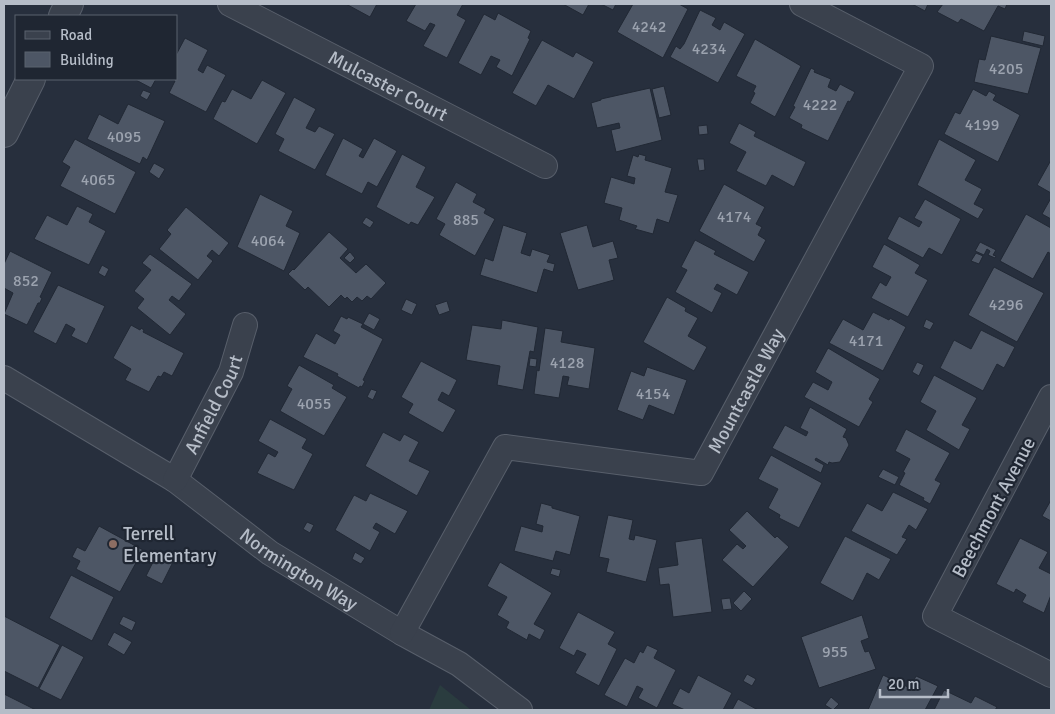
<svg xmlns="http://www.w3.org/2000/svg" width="1055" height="714" font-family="Signika,sans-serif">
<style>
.green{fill:#2a3c3f}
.building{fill:#4d5665;stroke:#212834}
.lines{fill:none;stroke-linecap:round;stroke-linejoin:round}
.minor-casing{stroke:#585f6b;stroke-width:26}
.tertiary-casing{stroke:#585f6b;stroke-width:30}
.minor{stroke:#3a414d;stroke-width:24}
.tertiary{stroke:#3a414d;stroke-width:28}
.education-dot{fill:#8d6e63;stroke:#1f2632;stroke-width:2}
.labels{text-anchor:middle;stroke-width:4.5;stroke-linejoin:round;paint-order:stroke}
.number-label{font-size:16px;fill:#9ca3af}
.street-label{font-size:19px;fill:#b6bdc8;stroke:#1f2632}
.poi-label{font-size:19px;fill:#b6bdc8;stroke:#1f2632;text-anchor:start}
</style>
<rect width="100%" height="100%" fill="#272f3d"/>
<path class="green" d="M440 685 471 710H429Z"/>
<path class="building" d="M346 4H377L370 17Z
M416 4H463L457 15 466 20 447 58 423 46 435 25 430 23 425 31 406 21Z
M563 4H589L583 15Z
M601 4H616L613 10Z
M633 4H679L688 9 663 58 617 32Z
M912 4H928L925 11Z
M943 4H1007L1005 9 998 6 984 31 961 19 958 23 937 12Z
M700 10 716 18 712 25 720 30 724 22 745 34 718 83 670 57 676 46 680 49 684 44Z
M498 13 531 31 528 38 530 39 512 76 496 67 500 60 491 56 481 75 458 63 484 14 495 20Z
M1024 31 1045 36 1043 46 1022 41Z
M991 36 1041 48 1028 94 974 82 979 59 985 60Z
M185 38 208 50 198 70 203 73 207 65 226 75 206 112 169 93 175 81 171 79H176V55Z
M755 39 801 66 775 117 750 103 755 93 753 92 756 86 736 76Z
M542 40 573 57 576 52 594 62 574 99 548 85 536 106 512 93Z
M811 68 815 70 814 72 831 79 828 87 836 91 840 84 855 92 850 102 848 101 828 141 801 128 802 125 789 118 795 107 793 106Z
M134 79H156L151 88Z
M262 80 286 93 257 144 213 119 222 101 225 102 232 89 251 99Z
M664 86 671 115 659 118 652 89Z
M650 88 662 140 616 152 611 130 620 128 619 123 597 128 591 103 601 100V99Z
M973 89 986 96 989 91 996 95 993 100 1020 115 998 162 944 134 955 112 960 114Z
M143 90 151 93 147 100 140 96Z
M294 97 316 109 306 128 315 132 319 126 335 134 315 170 278 151 284 139 275 134Z
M128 104 165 121 147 160 143 157 140 164 87 139 99 114 118 124Z
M739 123 756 132 754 136 806 162 794 187 772 175 766 186 736 171 746 152 729 143Z
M707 125 708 134 699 135 698 126Z
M343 138 363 149 359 156 363 158 374 138 397 151 377 187 368 182 362 194 325 175Z
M75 139 136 172 115 214 60 186 70 167 62 162Z
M939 139 976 160 965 180 982 189 974 204 984 209 978 219 917 185Z
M402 154 426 167 416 187 435 197 418 225 411 222 409 225 376 207Z
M639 154 646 156 645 160 672 168 665 192 678 195 669 223 657 219 653 234 635 229 637 226 619 220 622 208 604 203 611 177 634 184 635 178 627 176 633 155 638 157Z
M697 159H704L705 170 699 171Z
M1051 160V193L1037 185Z
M154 163 165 169 159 179 149 172Z
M456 182 477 194 473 202 486 209 484 213 495 219 475 256 439 235 445 224 436 219Z
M724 184 765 207 756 224 762 227 758 235 766 240 754 262 699 231Z
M260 194 293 211 286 226 300 233 284 271 237 247Z
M1051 198V219L1042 214Z
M925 199 961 219 942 255 929 248 923 258 887 239 899 216 919 227 922 222 914 218Z
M77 206 93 214 89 222 106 231 89 265 34 239 47 215 67 225Z
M186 207 229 243 219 256 212 250 207 256 213 261 198 280 159 249 171 234 167 230Z
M1026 214 1051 228V254L1048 252 1033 279 1000 261Z
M366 217 374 222 370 228 362 223Z
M503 225 527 233 521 253 530 256 532 249 550 255 547 262 555 264 553 272 544 269 537 293 480 275 485 258 493 261Z
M587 225 593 247 613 241 618 258 609 260 614 280 578 290 560 233Z
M329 232 348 249 340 258 356 273 366 264 386 283 371 299 367 296 362 301 357 297 352 302 347 297 345 299 341 295 329 307 308 287 305 290 288 274 293 269 294 270Z
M695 240 716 251 714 254 749 272 737 295 717 284 714 289 722 293 712 313 675 292 687 270 681 267Z
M980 242 996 250 993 255 996 256 995 258 988 255 990 251 987 249 984 255 975 251Z
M884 244 920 265 915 273 928 280 908 317 871 298 880 282 886 286 891 277 872 267Z
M10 251 52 272 40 297 42 298 40 303H38L27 325 4 314 13 293 4 288V264Z
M350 252 355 258 350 263 344 258Z
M976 253 983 256 979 264 971 261Z
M150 254 192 284 179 301 172 296 169 300 186 314 170 335 137 308 144 299 134 291 151 270 142 263Z
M102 265 109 269 105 277 98 273Z
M994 267 1044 293 1017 342 968 315Z
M58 285 105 306 87 344 71 336 75 329 66 324 56 344 33 332Z
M667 297 686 308 685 311 698 318 688 336 707 347 694 371 643 342Z
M406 299 417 304 412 315 401 310Z
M447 301 450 311 439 315 435 305Z
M873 312 889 320 890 318 906 327 883 371 829 343 843 319 863 330Z
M369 313 380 319 374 330 363 324Z
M341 316 347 319 348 317 363 324 361 327 383 339 363 380 365 381 362 387 360 386 359 388 337 376 338 374 303 357 316 333 335 344 340 335 333 331Z
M926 319 934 323 930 330 923 327Z
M502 320 538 327 534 352 530 351 523 390 497 385 500 366 466 360 472 325 501 329Z
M131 325 140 330 141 328 144 330 143 332 184 353 172 376 164 372 161 377 158 376 149 392 125 380 131 369 113 358Z
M545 328 563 331 561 342 595 348 589 389 567 385 569 377 563 376 559 398 534 394 537 370 539 371Z
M981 330 1015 347 1004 368 997 364 983 391 940 368 954 340 971 349Z
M828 348 880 379 869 399 873 402 859 427 804 397 813 382 828 390 832 382 815 372Z
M530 358 537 359 536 367 529 366Z
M421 361 457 380 449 396 442 392 438 400 456 410 443 433 408 413 413 404 401 397Z
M917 362 924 365 919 376 912 372Z
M299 365 334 385 332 388 347 397 324 436 280 411 292 389 287 386Z
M647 367 687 380 674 415 649 405 643 420 617 410 631 371 644 376Z
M934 375 977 398 962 425 970 429 959 450 926 430 936 411 920 402Z
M371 389 377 391 373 400 367 397Z
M810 407 847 429 843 437 846 438 849 445 840 462 832 463 829 462 828 465 816 458 815 460 824 465 821 473 772 448 785 425 806 436 808 432 800 428Z
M270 419 307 439 302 448 313 454 294 490 257 473 268 453 275 457 278 452 258 441Z
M906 429 950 453 935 480 941 483 930 504 923 500 924 498 899 485 905 473 903 472 910 459 895 451Z
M383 432 400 441 404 434 419 442 409 461 430 471 417 496 365 466Z
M771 455 822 483 799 528 779 518 780 515 768 508 778 489 758 479Z
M883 469 899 477 895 485 878 477Z
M893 492 928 509 916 530 909 525 902 537 907 539 897 555 851 531 867 503 882 511Z
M370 493 408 511 395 534 376 523 373 528 380 532 370 551 335 530 354 495 366 501Z
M1051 500V521L1042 516Z
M541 503 552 506V508L580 516 570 555 556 551 553 561 514 551 521 526 542 532 543 526 536 524Z
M747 511 775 538 777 536 789 547 753 587 722 560 737 544 743 549 746 546 729 530Z
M608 515 633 520 629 539 634 540 635 535 657 540 646 582 606 572 609 559 599 557Z
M307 522 314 525 310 533 303 529Z
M99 526 143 550 120 592 76 569 80 561 72 557 77 547 85 551Z
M845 536 891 559 879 580 867 573 853 601 820 583Z
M702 538 712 612 673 617 669 584 660 585 658 568 678 565 675 542Z
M1020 538 1048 552 1039 568 1051 574V595L1044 613 1022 602 1026 595 1016 589 1014 593 996 584Z
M158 552 174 560 162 584 146 576Z
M355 552 365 558 361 564 352 559Z
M500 562 552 593 534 624 545 630 540 640 529 634 527 640 506 628 509 622 497 615 507 597 487 586Z
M552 568 561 570 559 577 550 574Z
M71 575 114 597 92 641 49 618Z
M744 591 752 599 741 611 733 603Z
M730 598 732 609 723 610 721 599Z
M578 612 615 632 608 644 617 649 599 686 575 673 586 654 577 650 574 656 559 648Z
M862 615 869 638 861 641 865 652 869 651 876 669 819 688 801 637Z
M4 616 60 645 38 688 4 671Z
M123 616 136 622 132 631 119 624Z
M114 632 132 642 124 655 107 645Z
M62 645 84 657 61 700 39 689Z
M647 645 658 650 654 658 676 670 657 708 638 698 643 689 637 686 627 707 604 695 625 658 634 663 640 651 643 653Z
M747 674 756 679 752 686 743 681Z
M698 675 732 693 723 710H685L672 704 680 688 689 693Z
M883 675 910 688 916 676 938 686 925 710H868Z
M944 690 971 703 975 696 997 707 995 710H934Z
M4 694 36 710H4Z
M831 697 839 704 833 710 825 705Z
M738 699 758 710H732Z"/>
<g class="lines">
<g class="minor-casing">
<g id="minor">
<path id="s1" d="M230 4 545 166"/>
<path id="s2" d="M4 378 175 480 270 553 402 633 459 664 520 710"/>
<path d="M1051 397 935 616 1051 675"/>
<path id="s3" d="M175 480 231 372 245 325"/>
<path id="s4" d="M402 633 505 447 701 473 921 66 802 4"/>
</g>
</g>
<g class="tertiary-casing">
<path id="tertiary" d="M63 16 69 4
M4 133 31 79"/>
</g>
<use href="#minor" class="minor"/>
<use href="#tertiary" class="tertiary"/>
</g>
<circle class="education-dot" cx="113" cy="544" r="5"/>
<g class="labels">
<g class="number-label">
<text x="649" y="32">4242</text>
<text x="709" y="54">4234</text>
<text x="1006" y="74">4205</text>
<text x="820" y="110">4222</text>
<text x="982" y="130">4199</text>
<text x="124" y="142">4095</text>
<text x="98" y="185">4065</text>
<text x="734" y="222">4174</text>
<text x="466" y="225">885</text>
<text x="268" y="246">4064</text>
<text x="26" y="286">852</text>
<text x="1006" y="310">4296</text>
<text x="866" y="346">4171</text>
<text x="567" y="368">4128</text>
<text x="653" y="399">4154</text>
<text x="314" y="409">4055</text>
<text x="835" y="657">955</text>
</g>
<g class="street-label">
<text dy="7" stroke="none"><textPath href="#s1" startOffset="178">Mulcaster Court</textPath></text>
<text dy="7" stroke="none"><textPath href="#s4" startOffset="504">Mountcastle Way</textPath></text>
<text dy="7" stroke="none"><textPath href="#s3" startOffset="85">Anfield Court</textPath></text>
<text transform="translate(993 507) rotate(-62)" y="7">Beechmont Avenue</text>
<text dy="7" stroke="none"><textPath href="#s2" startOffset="352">Normington Way</textPath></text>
</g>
<g class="poi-label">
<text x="123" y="540">Terrell<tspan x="123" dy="22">Elementary</tspan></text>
</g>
</g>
<rect width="1055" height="714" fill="none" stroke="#b6bdc8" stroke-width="10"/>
<rect x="15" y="15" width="162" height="65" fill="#1f2632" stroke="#5b626e"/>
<rect x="25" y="31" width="25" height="8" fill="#3a414d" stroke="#5b626e"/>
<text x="60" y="40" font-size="15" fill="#b6bdc8">Road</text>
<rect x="25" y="52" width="25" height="15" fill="#4d5665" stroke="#5b626e"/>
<text x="60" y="65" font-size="15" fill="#b6bdc8">Building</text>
<path d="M880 689v8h68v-8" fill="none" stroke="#b6bdc8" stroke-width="2.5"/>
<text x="888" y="689" font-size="15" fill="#b6bdc8" stroke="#1f2632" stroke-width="4" paint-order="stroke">20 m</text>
</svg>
